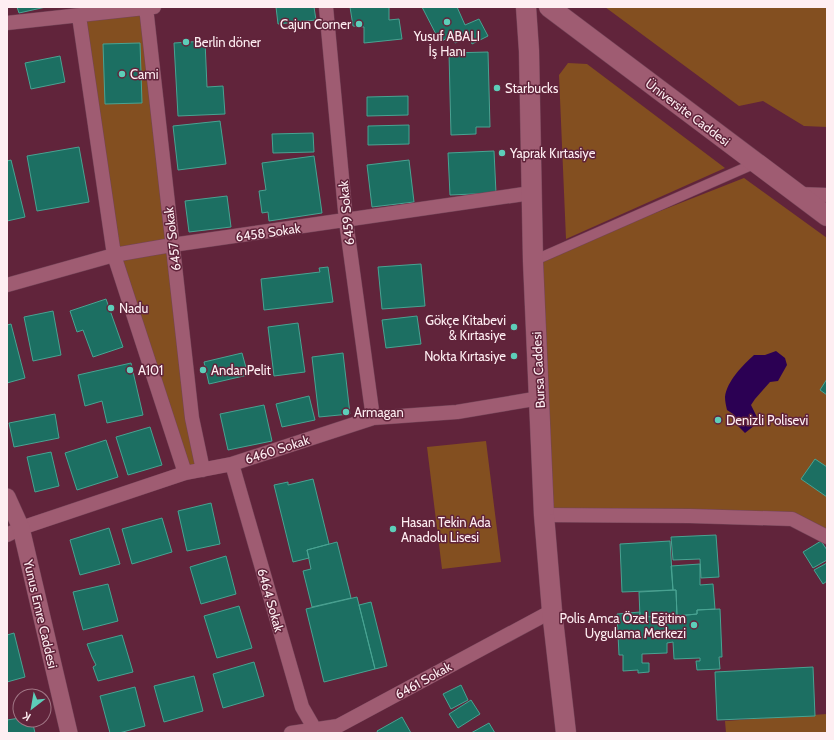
<svg xmlns="http://www.w3.org/2000/svg" width="834" height="740" font-family="Cabin,sans-serif">
<style>
.green{fill:#834f20}
.water{fill:#2b0053}
.building{fill:#1c6f62;stroke:#48a392}
.lines{fill:none;stroke-linecap:round;stroke-linejoin:round}
.pedestrian-casing{stroke:#744458;stroke-width:11}
.minor-casing{stroke:#744458;stroke-width:15}
.tertiary-casing{stroke:#744458;stroke-width:18}
.secondary-casing{stroke:#744458;stroke-width:21}
.pedestrian{stroke:#9f5c72;stroke-width:10}
.minor{stroke:#9f5c72;stroke-width:14}
.tertiary{stroke:#9f5c72;stroke-width:17}
.secondary{stroke:#9f5c72;stroke-width:20}
.poi-dot{fill:#5dceb9;stroke:#61243b;stroke-width:1.5}
.labels{text-anchor:middle;stroke-width:3;stroke-linejoin:round;paint-order:stroke}
.poi-label{font-size:13px;fill:#feeef2;stroke:#61243b;text-anchor:start}
.street-label{font-size:13px;fill:#feeef2;stroke:#61243b}
</style>
<rect width="100%" height="100%" fill="#61243b"/>
<path class="green" d="M605 7H827V127L804 126 763 101 739 106Z
M146 8 203 470 185 473 114 255 79 16Z
M568 63 587 64 725 168 566 239 559 75Z
M744 178 827 238V537L792 519 544 515 533 261Z
M486 441 501 562 442 569 427 447Z
M827 714V733H726L725 721Z"/>
<path class="water" d="M776 351 785 358 787 365 778 381 770 382 755 399 751 405 758 419 755 425 745 433 737 425 733 414 727 410C726 406 725 401 725 397 727 381 743 365 754 355H765Z"/>
<path class="building" d="M17 7H46L19 13Z
M276 7H314L316 20 278 24Z
M350 7H389V20L399 19 402 39 364 43V27L353 26Z
M422 7H457L465 25 479 19 488 36 472 44 469 36 455 43 451 36 440 42Z
M205 41 207 87 223 86 225 114 178 116 174 43Z
M140 43 142 103 105 104 103 44Z
M488 52 490 127H476V134L451 135 449 53Z
M60 56 65 82 31 89 25 63Z
M408 96V115L367 116V97Z
M220 121 226 164 178 170 173 126Z
M409 125V144L368 145V126Z
M313 133 314 152 273 153 272 134Z
M79 147 89 202 37 211 27 156Z
M494 151 496 193 450 195 448 153Z
M314 156 322 213 269 221 268 212 262 213 259 191 266 190 262 163Z
M11 160 25 217 7 221V161Z
M409 160 414 202 372 207 367 165Z
M227 196 231 227 189 232 185 201Z
M421 264 425 306 382 309 378 267Z
M328 267 333 302 264 310 261 279 320 272 319 268Z
M106 299 123 347 93 357 83 330 77 332 70 311Z
M53 311 61 355 33 361 24 317Z
M417 316 421 344 386 348 382 320Z
M298 323 305 372 274 376 268 327Z
M11 324 25 378 7 383V325Z
M242 353 248 375 209 384 204 362Z
M343 353 350 414 319 417 312 357Z
M131 363 143 415 107 423 102 401 85 406 78 375Z
M827 379V395L820 390Z
M309 396 315 420 282 427 276 404Z
M264 405 272 441 228 450 220 414Z
M55 414 59 438 14 447 9 423Z
M150 427 162 465 128 475 116 437Z
M106 440 118 477 77 490 65 453Z
M51 452 59 486 35 492 27 457Z
M815 459 827 467V497L801 479Z
M313 479 329 544 307 550 309 558 293 562 274 485 288 482V485Z
M211 503 220 544 187 551 178 511Z
M162 518 172 552 132 564 122 529Z
M109 528 120 564 80 575 70 540Z
M716 535 719 577 701 578 700 559 673 560 671 537Z
M670 541 673 590 622 592 620 544Z
M821 541 827 550V560L813 568 803 552Z
M337 542 351 598 312 607 303 571 311 569 307 550Z
M226 556 236 594 201 604 190 567Z
M827 563V581L823 584 814 570Z
M700 564V585L713 584 715 609 697 610V614L677 616 676 590H673L671 566Z
M108 584 118 621 83 630 73 592Z
M676 590 677 616 640 617 639 592Z
M357 597 375 669 324 682 306 609Z
M371 602 387 666 375 669 359 605Z
M239 606 252 648 217 658 204 616Z
M720 609 722 657H719L720 669 697 670 696 661H700V658L674 659 673 642 667 643V653L642 654V663H649V672L638 673V670L623 671V655H619L617 614 640 612V617L677 616 697 614V610Z
M14 633 25 677 7 682V635Z
M122 635 133 672 98 681 93 667 96 665 92 657 87 644Z
M254 662 264 696 223 708 213 674Z
M813 667 815 716 717 720 715 672Z
M194 676 203 711 164 722 154 686Z
M461 685 468 700 451 709 443 694Z
M135 687 145 726 119 733H110L100 696Z
M471 700 480 714 458 728 449 714Z
M402 717 411 733H378L377 731Z
M20 718V720H32L35 733H7V720Z
M489 723 495 733H471Z"/>
<g class="lines">
<g class="pedestrian-casing">
<path id="pedestrian" d="M533 261 756 163"/>
</g>
<g class="minor-casing">
<path id="minor" d="M146 7 192 418 203 470
M326 7 346 221 373 418
M79 16 114 255 185 473
M7 23 154 7
M797 194 827 195
M7 285 114 255 172 245 531 193
M232 464 302 707 317 733
M544 515 690 516 792 519 827 537
M7 535 21 528 185 473 232 464 373 418 457 412 540 398
M291 733 338 726 552 611"/>
</g>
<g class="tertiary-casing">
<path id="tertiary" d="M7 497 21 528 69 733"/>
</g>
<g class="secondary-casing">
<path id="secondary" d="M526 7 529 51 533 261 544 515 552 611 566 733
M549 7 827 216"/>
</g>
<use href="#pedestrian" class="pedestrian"/>
<use href="#minor" class="minor"/>
<use href="#tertiary" class="tertiary"/>
<use href="#secondary" class="secondary"/>
</g>
<g class="poi-dot">
<circle cx="447" cy="22" r="4"/>
<circle cx="359" cy="24" r="4"/>
<circle cx="186" cy="42" r="4"/>
<circle cx="122" cy="74" r="4"/>
<circle cx="497" cy="88" r="4"/>
<circle cx="502" cy="153" r="4"/>
<circle cx="111" cy="308" r="4"/>
<circle cx="514" cy="327" r="4"/>
<circle cx="514" cy="356" r="4"/>
<circle cx="130" cy="370" r="4"/>
<circle cx="203" cy="370" r="4"/>
<circle cx="346" cy="412" r="4"/>
<circle cx="718" cy="420" r="4"/>
<circle cx="393" cy="529" r="4"/>
<circle cx="694" cy="625" r="4"/>
</g>
<g class="labels">
<g class="poi-label">
<text x="351" y="29" text-anchor="end">Cajun Corner</text>
<text x="447" y="41" text-anchor="middle">Yusuf ABALI<tspan x="447" dy="15">İş Hanı</tspan></text>
<text x="194" y="47">Berlin döner</text>
<text x="130" y="79">Cami</text>
<text x="505" y="93">Starbucks</text>
<text x="510" y="158">Yaprak Kırtasiye</text>
<text x="119" y="313">Nadu</text>
<text x="506" y="325" text-anchor="end">Gökçe Kitabevi<tspan x="506" dy="15">&amp; Kırtasiye</tspan></text>
<text x="506" y="361" text-anchor="end">Nokta Kırtasiye</text>
<text x="138" y="375">A101</text>
<text x="211" y="375">AndanPelit</text>
<text x="354" y="417">Armagan</text>
<text x="726" y="425">Denizli Polisevi</text>
<text x="401" y="527">Hasan Tekin Ada<tspan x="401" dy="15">Anadolu Lisesi</tspan></text>
<text x="686" y="623" text-anchor="end">Polis Amca Özel Eğitim<tspan x="686" dy="15">Uygulama Merkezi</tspan></text>
</g>
<g class="street-label">
<text transform="translate(688 112) rotate(37)" y="5">Üniversite Caddesi</text>
<text transform="translate(346 213) rotate(-96)" y="5">6459 Sokak</text>
<text transform="translate(268 232) rotate(-8)" y="5">6458 Sokak</text>
<text transform="translate(172 239) rotate(-97)" y="5">6457 Sokak</text>
<text transform="translate(538 370) rotate(-93)" y="5">Bursa Caddesi</text>
<text transform="translate(277 449) rotate(-18)" y="5">6460 Sokak</text>
<text transform="translate(271 600) rotate(74)" y="5">6464 Sokak</text>
<text transform="translate(41 614) rotate(77)" y="5">Yunus Emre Caddesi</text>
<text transform="translate(423 680) rotate(-29)" y="5">6461 Sokak</text>
</g>
</g>
<rect width="834" height="740" fill="none" stroke="#feeef2" stroke-width="16"/>
<g transform="translate(32 708) rotate(211)"><circle r="19" fill="#61243b" stroke="#a07584"/>
<path d="M0-3L7 15L0 10L-7 15Z" fill="#5dceb9"/>
<text y="-6" font-size="11" font-weight="bold" text-anchor="middle" fill="#feeef2">K</text>
</g>
</svg>
